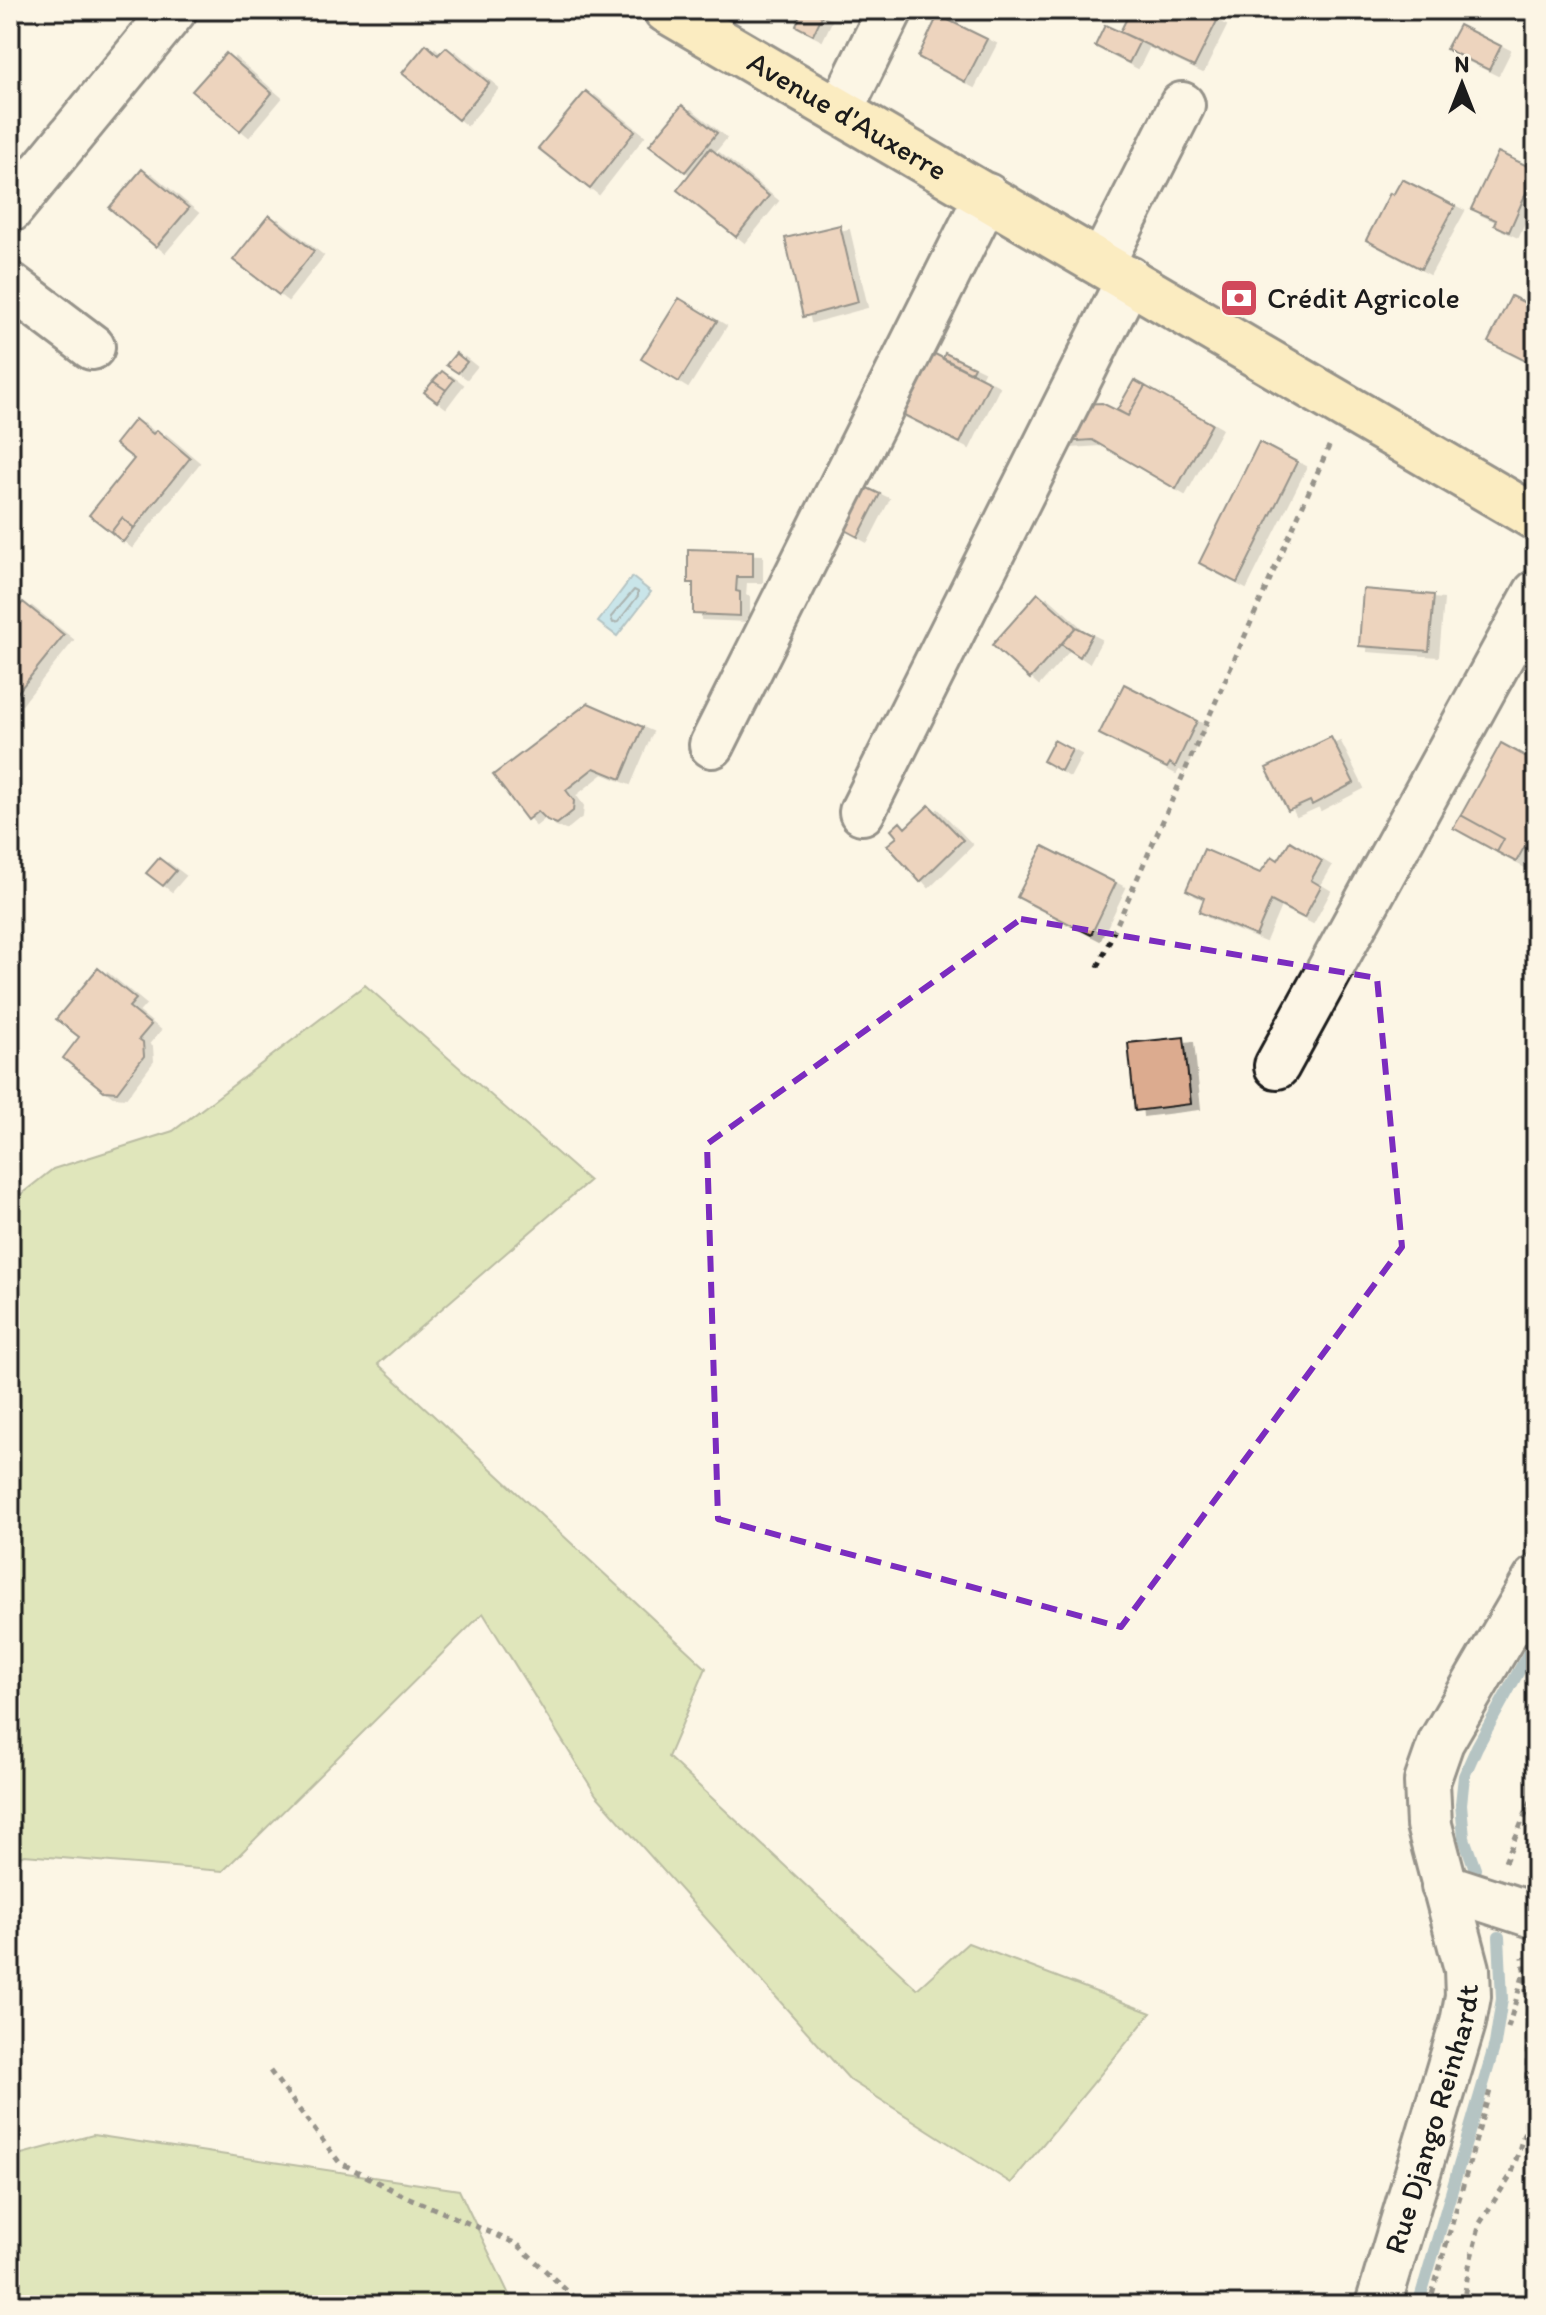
<svg xmlns="http://www.w3.org/2000/svg" width="1546" height="2315" font-family="Itim,sans-serif">
<style>
.green{fill:#bed288;stroke:#6d7752;stroke-width:2}
.water{fill:#8dd0ee;stroke:#60889a;stroke-width:2}
.lines{fill:none;stroke-linecap:round;stroke-linejoin:round}
.shore{stroke:#496470;stroke-width:2}
.stream{stroke:#60889a;stroke-width:12}
.building{fill:#dcab8f;stroke:#1c1c1c;stroke-width:2;filter:url(#shadow)}
.minor-casing{stroke:#1c1c1c;stroke-width:50}
.major-casing{stroke:#1c1c1c;stroke-width:50}
.path{stroke:#1c1c1c;stroke-width:5;stroke-dasharray:6 6;stroke-linecap:butt}
.minor{stroke:#fcf5e5;stroke-width:44}
.major{stroke:#fbdf96;stroke-width:44}
.marked{fill:none;stroke:#7b2cbf;stroke-width:6;stroke-dasharray:16 10;stroke-linejoin:round}
.labels{text-anchor:middle;stroke-width:6;stroke-linejoin:round;paint-order:stroke}
.street-label{font-size:30px;fill:#1c1c1c;stroke:#fcf5e5}
.poi-label{font-size:30px;fill:#1c1c1c;stroke:#fcf5e5;text-anchor:start}
</style>
<defs>
<filter id="shadow"><feDropShadow dx="9" dy="5" stdDeviation="0" flood-color="#0004"/></filter>
</defs>
<rect width="100%" height="100%" fill="#fcf5e5"/>
<filter id="ink" filterUnits="userSpaceOnUse"><feTurbulence type="fractalNoise" baseFrequency=".0125" numOctaves="2"/><feDisplacementMap in="SourceGraphic" scale="16" xChannelSelector="R" yChannelSelector="G"/><feConvolveMatrix kernelMatrix="1 2 1 2 8 2 1 2 1" color-interpolation-filters="sRGB"/></filter>
<g filter="url(#ink)">
<path class="green" d="M365 985 589 1181 378 1364 706 1668 668 1757 917 1989 968 1943 1151 2013 1011 2183 850 2080 596 1795 483 1613 223 1871 24 1855 10 1862V1203L53 1169 173 1131Z
M93 2135 459 2190 514 2305H10V2157Z"/>
<path class="water" d="M632 577 651 592 617 636 598 622Z"/>
<g class="lines">
<path class="shore" d="M634 590 638 592V596L618 622 613 623 611 617Z"/>
<path class="stream" d="M1475 1869 1464 1838 1461 1804 1464 1776 1477 1747 1536 1640
M1418 2305 1495 2044 1502 1999 1499 1937"/>
</g>
<path class="building" d="M802 10H811L822 16 813 35 796 26Z
M1131 10H1195L1217 21 1194 67 1120 32Z
M938 15 987 39 965 82 918 57Z
M1105 25 1140 41 1129 63 1095 46Z
M1459 25 1501 46 1489 70 1446 49Z
M426 44 438 55 446 47 489 83 458 120 402 73Z
M226 53 272 93 240 131 192 91Z
M586 91 635 131 590 189 538 148Z
M682 105 717 133 685 172 649 145Z
M710 148 769 196 736 237 677 190Z
M1498 152 1536 170 1509 232 1494 225 1496 220 1471 209Z
M142 169 189 208 156 247 109 208Z
M1402 179 1455 206 1421 269 1366 240 1390 193 1393 195Z
M269 215 314 251 279 295 233 260Z
M840 225 858 302 803 317 785 238Z
M1511 296 1536 308V366L1488 342Z
M679 298 717 321 679 382 641 359Z
M925 349 990 382 960 443 894 410Z
M456 353 467 362 458 373 446 365Z
M945 353 974 367 971 373 943 359Z
M442 371 454 380 446 390 433 381Z
M1134 380 1145 386 1128 416 1117 410Z
M433 381 446 390 437 402 424 392Z
M1145 386 1212 424 1176 489 1092 440 1063 442 1082 404 1102 403 1128 416Z
M135 419 153 434 157 430 190 458 134 528 122 518 111 532 89 515 134 459 115 444Z
M1259 442 1297 462 1237 583 1199 563Z
M857 483 880 494 858 537 836 525Z
M122 518 134 528 123 542 111 532Z
M688 549 753 551V577H737L736 591 740 592V616L693 614V583H688Z
M1363 589 1434 595 1429 651 1359 646Z
M1038 593 1076 627 1030 679 992 645Z
M23 602 64 635 18 692 10 685V619Z
M1076 627 1092 635 1080 657 1061 644Z
M1124 684 1197 721 1175 767 1170 763 1167 768 1099 734Z
M10 685 18 692 13 699 10 697Z
M588 703 643 727 621 779 594 768 566 790 574 801 573 811 557 824 547 820 538 811 527 820 493 775Z
M1331 737 1354 783 1312 805 1310 801 1288 811 1266 768Z
M1054 740 1072 750 1061 771 1043 761Z
M1501 743 1536 762V826L1516 862 1497 852 1504 839 1461 815Z
M929 805 963 840 920 882 887 845 897 837 891 830 900 822 905 828Z
M1461 815 1504 839 1497 852 1453 828Z
M1290 841 1322 861 1311 880 1321 886 1304 918 1271 901 1256 936 1199 912 1204 898 1186 890 1204 849 1260 873 1272 856 1278 860Z
M1043 846 1116 883 1091 935 1017 897Z
M159 858 176 871 163 886 146 873Z
M98 968 136 999 129 1007 151 1025 139 1039 143 1042 144 1056 117 1092 104 1091 63 1058 79 1037 56 1019Z
M1184 1037 1191 1104 1135 1111 1128 1043Z"/>
<g class="lines">
<g class="minor-casing">
<g id="minor">
<path d="M840 111 890 10"/>
<path d="M10 210 174 10"/>
<path d="M1102 263 1182 105"/>
<path d="M10 285 92 347"/>
<path d="M712 745 987 196"/>
<path d="M862 812 1129 279"/>
<path d="M1277 1066 1536 593"/>
<path d="M1444 1886 1536 1916"/>
<path id="s1" d="M1378 2305 1463 2023 1468 1996 1467 1969 1429 1825 1427 1782 1441 1742 1536 1579"/>
</g>
</g>
<g class="major-casing">
<g id="major">
<path id="s2" d="M666 10 1536 518"/>
</g>
</g>
<path class="path" d="M1098 967 1330 444
M1505 1862 1536 1789
M1508 2028 1523 1976
M270 2071 339 2162 400 2194 517 2244 582 2305
M1429 2305 1491 2087
M1463 2305 1469 2266 1480 2223 1512 2173 1526 2127 1528 2014 1523 1957
M1527 2305 1536 2278"/>
<use href="#minor" class="minor"/>
<use href="#major" class="major"/>
</g>
</g>
<path d="M0 0H1546V2315H0ZM1021 919 1377 978 1402 1247 1121 1627 718 1519 707 1144Z" fill="#fcf5e5" fill-opacity=".55" fill-rule="evenodd"/>
<path class="marked" d="M1021 919 1377 978 1402 1247 1121 1627 718 1519 707 1144Z"/>
<defs>
<g id="bank-square" transform="scale(2)"><rect x="-9" y="-9" width="18" height="18" rx="4" fill="#d1495b" stroke="#fcf5e5"/><path d="M-6-4H6V4H-6ZM0-2.3a2.3 2.3 0 1 0 0 4.6a2.3 2.3 0 1 0 0-4.6Z" fill="#fff"/></g>
</defs>
<g fill-rule="evenodd">
<use href="#bank-square" x="1239" y="298"/>
</g>
<g class="labels">
<g class="street-label">
<text dy="10" stroke="none"><textPath href="#s2" startOffset="210">Avenue d'Auxerre</textPath></text>
<text dy="10" stroke="none"><textPath href="#s1" startOffset="194">Rue Django Reinhardt</textPath></text>
</g>
<g class="poi-label">
<text x="1267" y="308">Crédit Agricole</text>
</g>
</g>
<rect width="1546" height="2315" fill="none" stroke="#fcf5e5" stroke-width="40"/>
<rect x="20" y="20" width="1506" height="2275" fill="none" stroke="#1c1c1c" stroke-width="3" filter="url(#ink)"/>
<g transform="translate(1462 84)" stroke="#fcf5e5" stroke-width="6" paint-order="stroke">
<path d="M0-6L14 30L0 20L-14 30Z" fill="#1c1c1c"/>
<text y="-12" font-size="22" font-weight="bold" text-anchor="middle" fill="#1c1c1c">N</text>
</g>
</svg>
